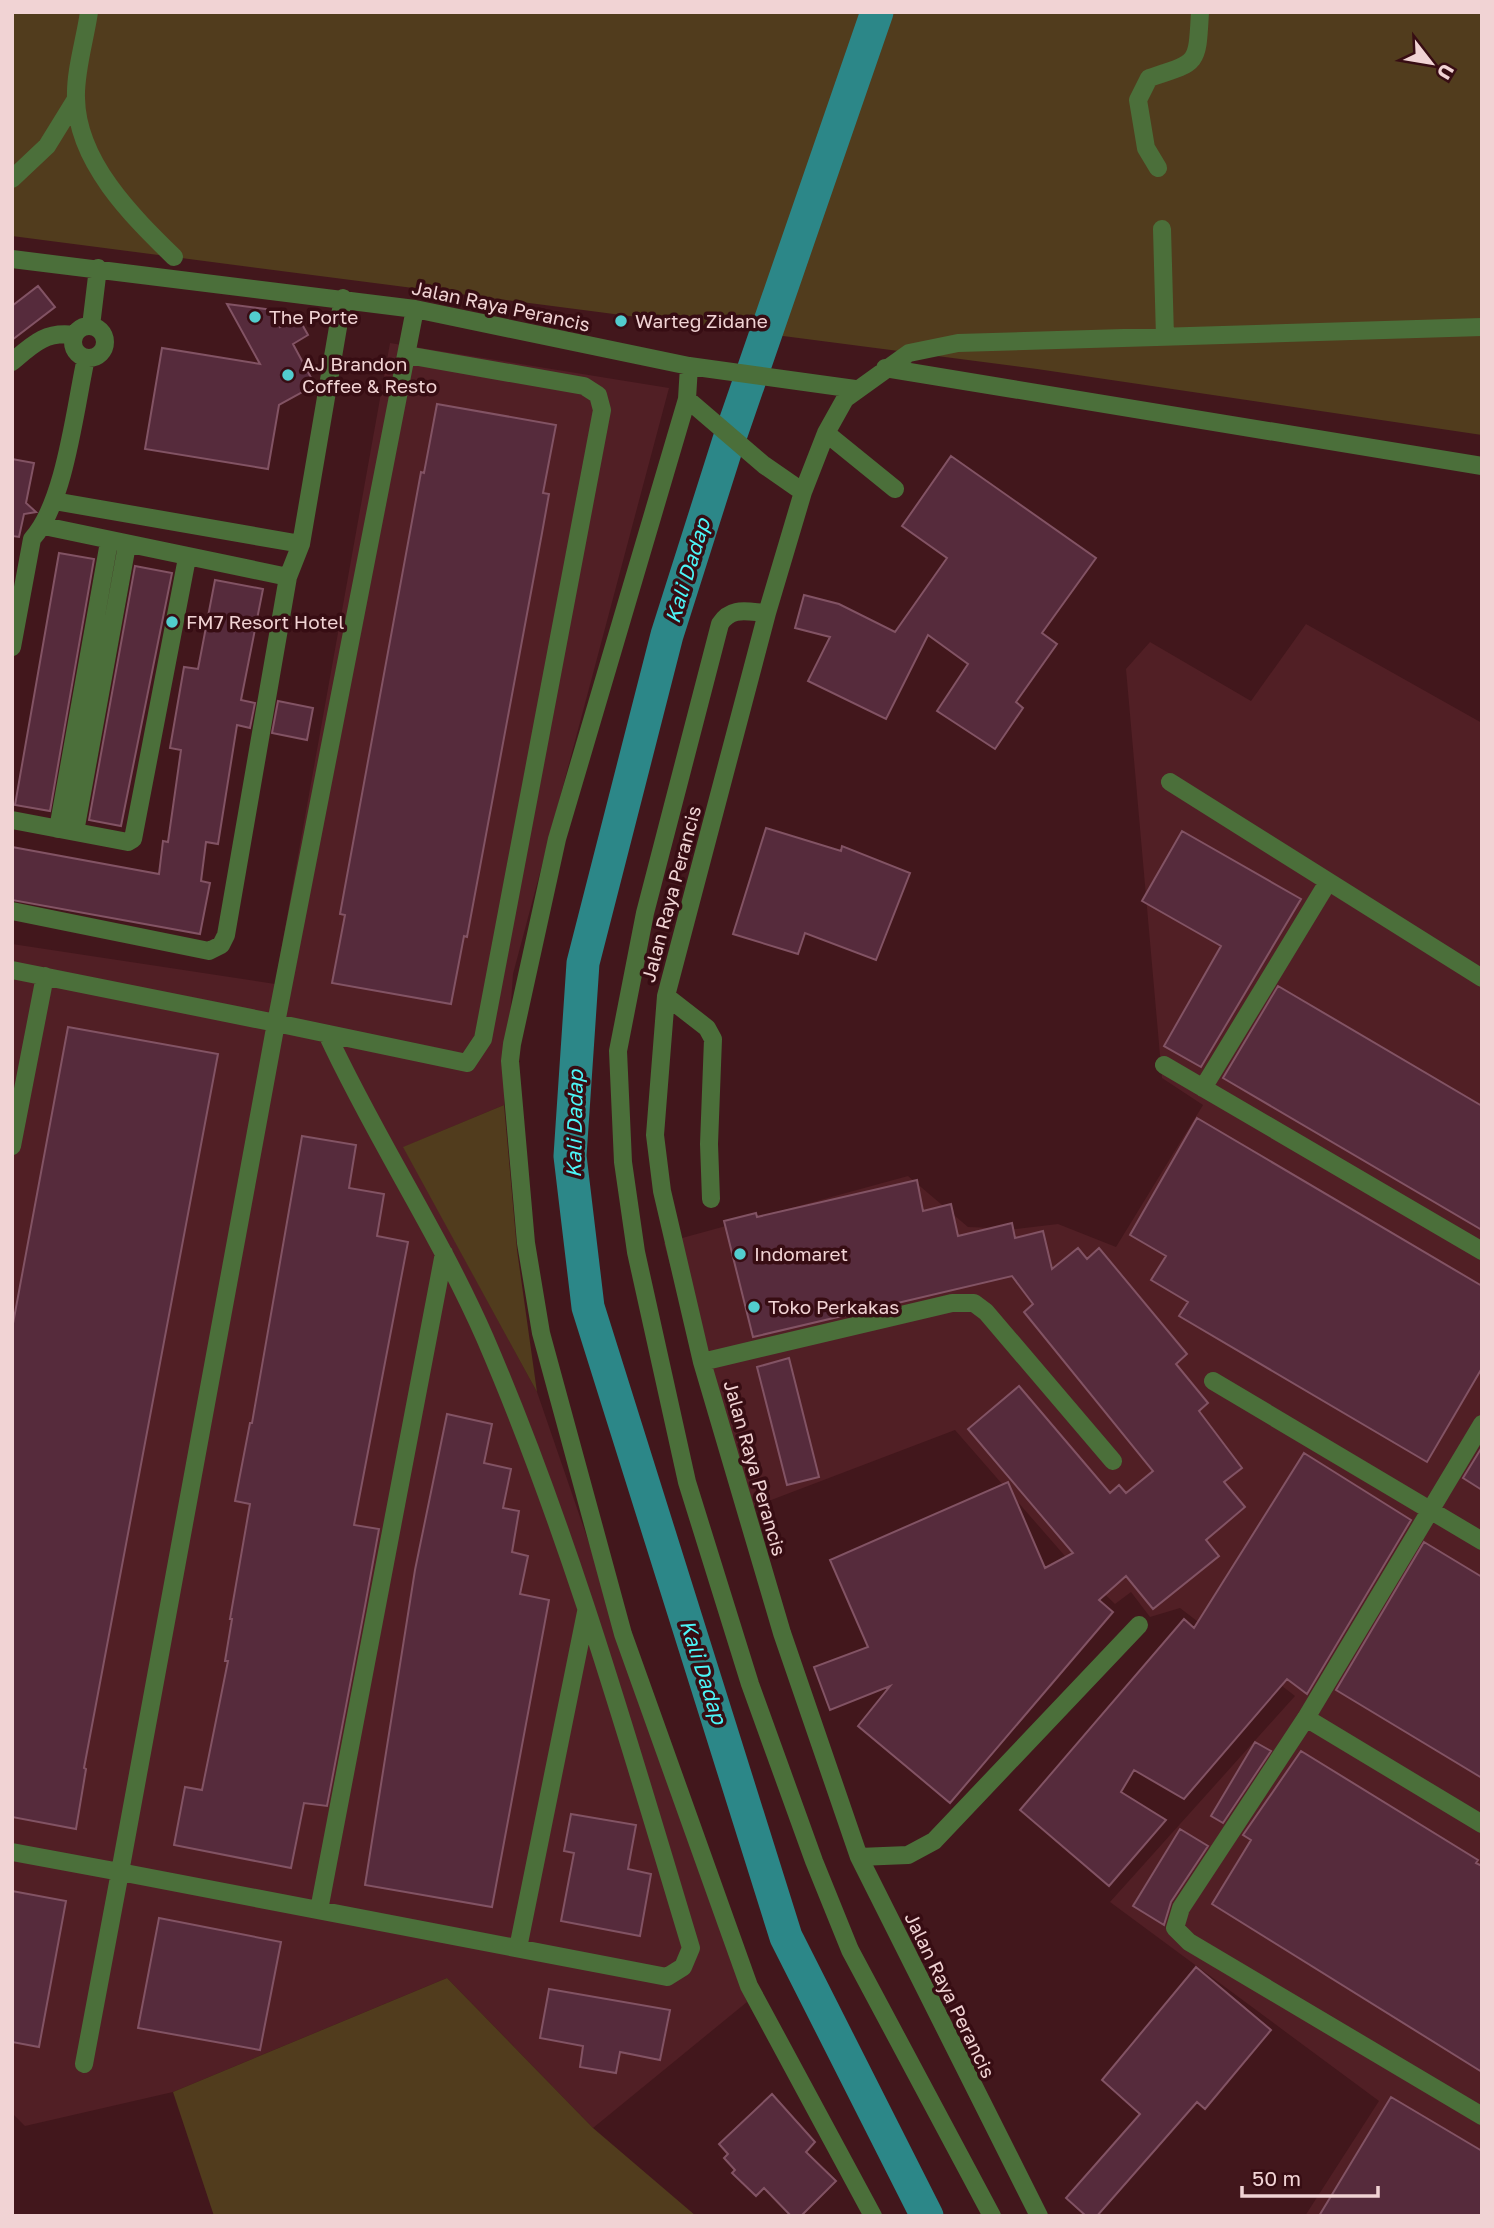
<svg xmlns="http://www.w3.org/2000/svg" width="1494" height="2228" font-family="'Golos Text',sans-serif">
<style>
.built{fill:#511f25}
.green{fill:#513c1d}
.lines{fill:none;stroke-linecap:round;stroke-linejoin:round}
.river{stroke:#2c8788;stroke-width:33}
.building{fill:#562b3c;stroke:#825364;stroke-width:2}
.minor{stroke:#4b6f3a;stroke-width:18}
.poi-dot{fill:#52cdce;stroke:#370d13;stroke-width:2.5}
.labels{text-anchor:middle;stroke-width:7;stroke-linejoin:round;paint-order:stroke}
.street-label{font-size:19px;fill:#f1d3d4;stroke:#370d13}
.poi-label{font-size:19px;fill:#f1d3d4;stroke:#370d13;text-anchor:start}
.water-label{font-size:21px;font-style:italic;fill:#4cf6f8;stroke:#370d13}
</style>
<rect width="100%" height="100%" fill="#42171c"/>
<path class="built" d="M390 343 669 388 513 974 504 1105 404 1147 537 1392 747 2002 593 2128 447 1978 173 2092 25 2126 12 2113V944L275 984Z
M1306 624 1482 723V2216H1305L1379 2101 1110 1902 1295 1696 1180 1608 1150 1617 1131 1592 1115 1604 1064 1555 955 1430 740 1512 664 1243 908 1176 968 1227 1016 1229 1058 1224 1116 1247 1203 1105 1162 1078 1126 669 1150 642 1251 701Z"/>
<path class="green" d="M12 12H1482V435L1037 369 12 236Z
M504 1105 517 1250 537 1392 403 1147Z
M447 1978 593 2128 696 2216H214L173 2092Z"/>
<g class="lines">
<path class="river" d="M877 12 728 443 667 635 583 963 570 1156 588 1307 786 1937 927 2216"/>
</g>
<path class="building" d="M38 286 55 307 12 340V306Z
M227 304 273 310 280 327 298 317 308 335 293 344 315 385 279 405 268 469 145 449 162 348 260 364Z
M437 404 556 425 543 493 549 494 542 533 467 937 464 936 451 1004 332 983 345 915 340 914 421 472 424 473Z
M951 456 1096 558 1042 633 1057 644 1016 702 1023 708 995 749 937 711 968 664 928 635 886 719 808 681 830 637 795 628 804 595 839 604 895 632 947 558 902 526Z
M12 459 34 463 26 503 36 512 24 514 19 537 12 536Z
M59 553 94 559 50 811 15 805Z
M135 566 172 573 121 826 89 820Z
M215 580 263 589 241 700 255 703 250 728 237 725 218 844 206 842 201 881 210 883 200 934 12 900V847L159 874 163 841 168 842 181 750 170 748 184 667 198 669Z
M278 701 313 708 307 740 272 733Z
M766 828 841 851 842 846 910 873 876 960 805 933 798 954 733 934Z
M1182 831 1301 899 1201 1067 1164 1046 1221 946 1142 901Z
M1278 986 1482 1106V1230L1223 1078Z
M68 1027 218 1054 84 1768 86 1769 76 1829 12 1817V1329Z
M1197 1118 1482 1286V1368L1427 1462 1179 1316 1188 1302 1151 1280 1166 1256 1130 1235Z
M302 1136 356 1145 349 1188 384 1194 377 1236 408 1242 354 1525 379 1529 365 1606 327 1806 304 1803 291 1868 174 1845 185 1787 202 1790 228 1661H225L232 1619H230L250 1504 235 1501 250 1423H252Z
M917 1180 923 1211 951 1204 958 1236 1012 1223 1015 1238 1043 1231 1052 1269 1078 1248 1087 1259 1099 1248 1187 1354 1176 1364 1208 1403 1199 1411 1242 1468 1224 1482 1245 1507 1206 1540 1219 1556 1153 1609 1126 1576 1099 1600 1113 1612 950 1803 858 1726 890 1686 830 1710 814 1667 868 1647 830 1560 1008 1482 1045 1568 1073 1553 968 1429 1019 1386 1110 1493 1119 1485 1126 1493 1153 1471 1024 1312 1033 1304 1012 1276 753 1337 724 1221 756 1213 757 1217Z
M789 1358 819 1477 787 1485 757 1367Z
M447 1414 492 1424 484 1463 511 1469 503 1508 519 1511 512 1552 528 1556 520 1594 549 1600 492 1907 365 1885 415 1570Z
M1482 1447V1490L1463 1478Z
M1304 1453 1411 1520 1307 1694 1287 1679 1184 1799 1134 1770 1121 1792 1166 1820 1109 1886 1020 1810 1184 1619 1194 1628Z
M1424 1542 1482 1577V1778L1336 1690Z
M1255 1742 1271 1751 1223 1823 1211 1816Z
M1301 1751 1478 1860 1476 1863 1482 1866V2072L1212 1904 1251 1840 1243 1835Z
M571 1814 636 1825 628 1869 651 1874 640 1936 561 1921 574 1853 564 1851Z
M1180 1829 1208 1846 1171 1902 1164 1925 1133 1906Z
M12 1891 66 1901 39 2047 12 2042Z
M159 1918 281 1942 260 2050 138 2028Z
M1196 1967 1271 2030 1205 2109 1197 2102 1097 2216H1086L1066 2198 1140 2114 1102 2080Z
M549 1989 670 2010 660 2060 620 2052 616 2073 580 2067 583 2046 540 2038Z
M772 2094 815 2142 806 2152 836 2181 801 2216H791L764 2188 756 2196 732 2173 735 2170 724 2158 728 2154 719 2144Z
M1391 2097 1482 2151V2216H1319Z"/>
<g class="lines">
<path class="minor" d="M89 12C85 40 75 71 76 98 77 162 132 216 174 257
M1158 168 1146 148 1138 100 1149 78C1199 62 1197 65 1200 12
M12 179 47 146 76 99
M1162 229 1165 337
M12 259 415 309 689 366 855 389
M73 342a16 16 0 1 1 32 0a16 16 0 1 1-32 0Z
M91 326 98 268
M407 355 584 386 598 395 602 410 483 1039 467 1063 276 1023 415 309
M12 362C33 344 46 331 74 335
M689 366 687 399 764 465 803 492
M885 368 1482 466
M687 399 557 839 512 1044 510 1061 526 1243 541 1333 623 1634 749 1986 873 2216
M826 433 895 489
M54 501 301 544
M44 526 288 577
M767 613C748 612 731 606 720 624L645 913 618 1051 623 1162 636 1252 687 1482 750 1684 814 1861 850 1950 992 2216
M12 647 32 539C65 503 75 408 86 358
M1170 782 1482 978
M12 820 128 842 133 839 187 558
M58 829 109 542
M75 832 127 545
M12 911 209 951 221 945 226 935 288 577 301 544 343 298
M12 970 276 1023 120 1872 12 1852
M666 996 707 1028 713 1039 709 1144 711 1199
M1164 1065 1482 1251
M1203 1088 1328 882
M12 1146 45 976
M702 1362 952 1303H974L986 1312 1113 1461
M1213 1381 1482 1541
M1482 1424 1306 1718 1181 1908 1175 1928 1189 1942 1482 2116
M1306 1718 1482 1824
M859 1857 908 1855 934 1841 1139 1625
M319 1910 444 1253
M518 1948 586 1612
M84 2064 120 1872 667 1977 683 1967 691 1948C629 1743 570 1535 485 1338 439 1233 375 1138 327 1034
M1039 2216 859 1857 782 1633 702 1362 662 1191 655 1135 666 996 767 613 803 492 826 433 845 399 909 353 958 343 1482 327"/>
</g>
<g class="poi-dot">
<circle cx="255" cy="317" r="7"/>
<circle cx="621" cy="321" r="7"/>
<circle cx="288" cy="375" r="7"/>
<circle cx="172" cy="622" r="7"/>
<circle cx="740" cy="1254" r="7"/>
<circle cx="754" cy="1307" r="7"/>
</g>
<g class="labels">
<g class="street-label">
<text transform="translate(501 306) rotate(12)" y="7">Jalan Raya Perancis</text>
<text transform="translate(671 894) rotate(-75)" y="7">Jalan Raya Perancis</text>
<text transform="translate(755 1468) rotate(74)" y="7">Jalan Raya Perancis</text>
<text transform="translate(950 1995) rotate(64)" y="7">Jalan Raya Perancis</text>
</g>
<g class="poi-label">
<text x="269" y="324">The Porte</text>
<text x="635" y="328">Warteg Zidane</text>
<text x="302" y="371">AJ Brandon<tspan x="302" dy="22">Coffee &amp; Resto</tspan></text>
<text x="186" y="629">FM7 Resort Hotel</text>
<text x="754" y="1261">Indomaret</text>
<text x="768" y="1314">Toko Perkakas</text>
</g>
<g class="water-label">
<text transform="translate(688 571) rotate(-73)" y="7">Kali Dadap</text>
<text transform="translate(575 1124) rotate(-89)" y="7">Kali Dadap</text>
<text transform="translate(703 1672) rotate(72)" y="7">Kali Dadap</text>
</g>
</g>
<rect width="1494" height="2228" fill="none" stroke="#f1d3d4" stroke-width="28"/>
<g transform="translate(1431 63) rotate(121)" stroke="#370d13" stroke-width="5" paint-order="stroke">
<path d="M0-5L12 26L0 18L-12 26Z" fill="#f1d3d4"/>
<text y="-10" font-size="19" font-weight="bold" text-anchor="middle" fill="#f1d3d4">U</text>
</g>
<path d="M1242 2186v10h136v-10" fill="none" stroke="#f1d3d4" stroke-width="3.5"/>
<text x="1252" y="2186" font-size="21" fill="#f1d3d4" stroke="#370d13" stroke-width="5" paint-order="stroke">50 m</text>
</svg>
